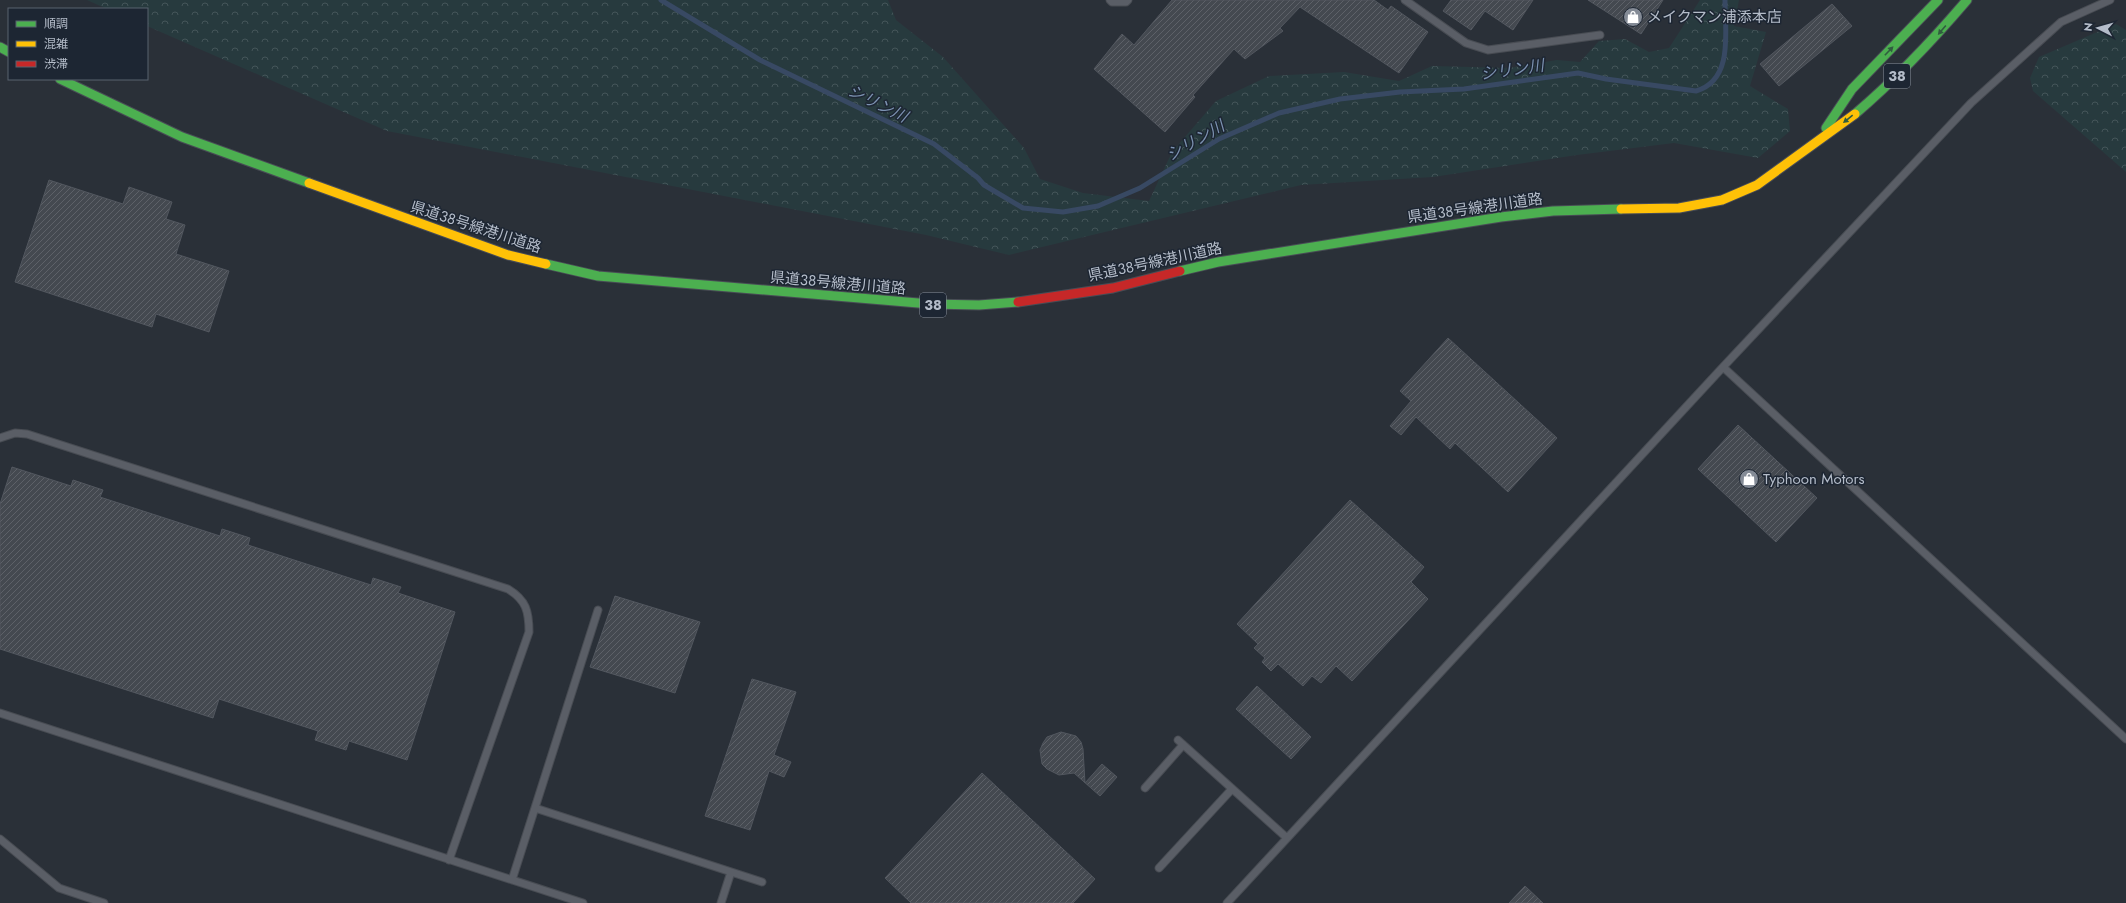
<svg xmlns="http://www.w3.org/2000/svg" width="2126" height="903" font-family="Jost,'Noto Sans JP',sans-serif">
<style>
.forest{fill:url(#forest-crowns)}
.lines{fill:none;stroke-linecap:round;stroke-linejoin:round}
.stream{stroke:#384963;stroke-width:5}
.building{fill:url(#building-hatch);stroke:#52575f}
.lane-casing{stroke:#484c53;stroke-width:9}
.fast-casing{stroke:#484c55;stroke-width:11}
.slow-casing{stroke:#484c55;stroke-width:11}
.jam-casing{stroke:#484c55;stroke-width:11}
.lane{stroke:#5a5e66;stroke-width:7}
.fast{stroke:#4caf50;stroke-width:9}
.slow{stroke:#ffc107;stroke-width:9}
.jam{stroke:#c62828;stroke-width:9}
.oneway{fill:#305d3f}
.labels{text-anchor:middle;stroke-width:3;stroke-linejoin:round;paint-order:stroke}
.shield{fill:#1d2633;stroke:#878f9c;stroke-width:1}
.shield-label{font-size:14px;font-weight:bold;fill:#b4bcc9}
.poi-label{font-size:15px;fill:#b4bcc9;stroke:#1d2633;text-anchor:start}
.street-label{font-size:15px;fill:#b4bcc9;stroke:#1d2633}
.water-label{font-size:16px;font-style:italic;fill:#7c92b1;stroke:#1d2633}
</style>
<defs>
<pattern id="forest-crowns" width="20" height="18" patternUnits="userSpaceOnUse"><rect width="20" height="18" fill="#273a3e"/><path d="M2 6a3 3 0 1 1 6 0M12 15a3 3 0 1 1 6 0" fill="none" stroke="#445559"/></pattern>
<pattern id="building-hatch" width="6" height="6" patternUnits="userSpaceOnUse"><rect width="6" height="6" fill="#444950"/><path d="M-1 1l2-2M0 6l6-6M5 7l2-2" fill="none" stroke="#5d6168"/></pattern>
</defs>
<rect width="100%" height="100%" fill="#2a3038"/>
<path class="forest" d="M87 0H888L896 20 943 57 1024 148 1040 179 1083 193 1149 201 1172 152 1216 101 1269 76 1344 72 1399 81 1432 66 1509 68 1557 60 1580 62 1599 41 1625 39 1649 52 1669 48 1700 0H1739L1734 26 1766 32 1750 86 1788 109 1790 131 1758 158 1674 143 1577 155 1433 177 1301 185 1009 255 926 235 387 131 147 26V9H107Z
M2116 24 2126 30V172L2033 91 2030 78 2039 57Z"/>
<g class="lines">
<path class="stream" d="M661 0 760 60 934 144 978 178 984 185 1023 208 1063 212 1098 206 1140 188 1219 139 1279 113 1340 99 1400 92 1464 89 1578 73 1606 79 1696 91C1734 80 1725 31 1725 0"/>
</g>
<path class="building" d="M1172 0H1374L1388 10 1391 6 1428 32 1399 73 1300 7 1280 28 1283 31 1245 59 1234 49 1193 95 1195 97 1165 132 1094 69 1122 34 1134 45Z
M1451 0H1533L1513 30 1485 11 1471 30 1443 11Z
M1588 0H1663L1641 34Z
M1832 4 1852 26 1779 86 1760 64Z
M49 180 123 204 129 187 172 202 166 219 185 225 176 254 229 271 209 332 156 314 152 327 15 282Z
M1448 338 1557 438 1508 492 1455 443 1450 449 1416 417 1401 435 1390 426 1411 401 1400 391Z
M1738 425 1817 498 1776 542 1698 469Z
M12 467 71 486 73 480 103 490 100 497 220 536 222 529 250 538 248 545 371 585 373 578 401 587 398 593 455 612 407 760 349 741 346 750 315 740 318 731 219 699 213 718 0 649V504Z
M1350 500 1424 567 1411 582 1428 599 1352 681 1336 666 1321 683 1312 676 1303 686 1278 664 1271 671 1262 662 1265 658 1254 648 1258 644 1237 624Z
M615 596 700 622 675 693 590 667Z
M752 679 796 692 774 755 791 762 784 777 769 771 750 830 705 816Z
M1257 686 1311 737 1291 759 1236 709Z
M1061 732 1076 736 1081 742 1083 749 1085 783 1102 764 1117 777 1100 796 1074 773 1059 775 1047 769 1042 764 1040 750 1043 743 1047 737Z
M982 773 1095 879 1073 903H911L885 878Z
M1525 886 1543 903H1509Z"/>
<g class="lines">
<g class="lane-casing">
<path id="lane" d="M1110 0 1112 2H1126L1128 0
M1405 0 1466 43 1488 50 1600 35
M1723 367 2126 739
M0 438 15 433 27 434 508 589C526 600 529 611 529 632L449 860
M0 713 583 903
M1178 740 1287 838
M1145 788 1183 745
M535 808 762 882
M0 839 59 888 104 903
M1159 868 1232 789
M512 880 598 610
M721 903 731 872
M1227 903 1723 367 1971 103 2061 22 2110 0"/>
</g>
<g class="fast-casing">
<path id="fast" d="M0 47 9 52
M60 79 182 137 309 183
M1855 114C1896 79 1932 41 1967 0
M1826 128 1852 89 1938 0
M546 264 598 276 930 304 979 305 1018 302
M1180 271 1218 262 1501 217 1553 211 1621 209"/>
</g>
<g class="slow-casing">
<path id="slow" d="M309 183 508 255 546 264
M1621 209 1679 208 1722 200 1757 185 1855 114"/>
</g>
<g class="jam-casing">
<path id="jam" d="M1018 302 1113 288 1180 271"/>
</g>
<use href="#lane" class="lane"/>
<use href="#fast" class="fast"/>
<use href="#slow" class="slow"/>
<use href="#jam" class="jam"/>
</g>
<defs><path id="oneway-solid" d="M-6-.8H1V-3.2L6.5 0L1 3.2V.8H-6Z"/></defs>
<g class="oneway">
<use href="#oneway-solid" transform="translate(1942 30) rotate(130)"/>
<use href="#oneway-solid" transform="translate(1889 51) rotate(-46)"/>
<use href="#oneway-solid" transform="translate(1848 119) rotate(141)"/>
</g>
<defs>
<g id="shop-disc" transform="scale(1)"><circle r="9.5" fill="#848b96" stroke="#1d2633"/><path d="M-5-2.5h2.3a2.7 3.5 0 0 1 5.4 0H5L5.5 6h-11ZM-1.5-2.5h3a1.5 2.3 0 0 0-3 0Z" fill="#fff"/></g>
</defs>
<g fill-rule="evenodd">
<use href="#shop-disc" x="1633" y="17"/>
<use href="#shop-disc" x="1749" y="479"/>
</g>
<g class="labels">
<g class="shield">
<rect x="1884" y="64" width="26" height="24" rx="3"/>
<rect x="920" y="293" width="26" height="24" rx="3"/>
</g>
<g class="shield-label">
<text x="1897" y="81">38</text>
<text x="933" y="310">38</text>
</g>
<g class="poi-label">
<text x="1647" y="22">メイクマン浦添本店</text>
<text x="1763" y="484">Typhoon Motors</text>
</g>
<g class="street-label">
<text transform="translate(1475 208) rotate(-8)" y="5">県道38号線港川道路</text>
<text transform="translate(476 227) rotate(18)" y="5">県道38号線港川道路</text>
<text transform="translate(1155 262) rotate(-12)" y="5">県道38号線港川道路</text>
<text transform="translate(838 283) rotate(5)" y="5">県道38号線港川道路</text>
</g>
<g class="water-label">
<text transform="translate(1512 69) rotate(-8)" y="6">シリン川</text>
<text transform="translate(878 103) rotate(26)" y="6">シリン川</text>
<text transform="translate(1195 140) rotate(-30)" y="6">シリン川</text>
</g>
</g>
<rect x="8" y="8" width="140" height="72" fill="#1d2633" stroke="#59626f"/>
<rect x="16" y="21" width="20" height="6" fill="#4caf50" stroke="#59626f"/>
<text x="44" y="28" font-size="12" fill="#b4bcc9">順調</text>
<rect x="16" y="41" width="20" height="6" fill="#ffc107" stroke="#59626f"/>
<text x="44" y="48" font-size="12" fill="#b4bcc9">混雑</text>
<rect x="16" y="61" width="20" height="6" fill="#c62828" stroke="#59626f"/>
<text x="44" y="68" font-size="12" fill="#b4bcc9">渋滞</text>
<g transform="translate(2098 28) rotate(276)" stroke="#1d2633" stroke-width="3" paint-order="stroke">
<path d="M0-3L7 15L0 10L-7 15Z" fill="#b4bcc9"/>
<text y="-6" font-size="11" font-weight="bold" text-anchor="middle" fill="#b4bcc9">N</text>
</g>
</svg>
